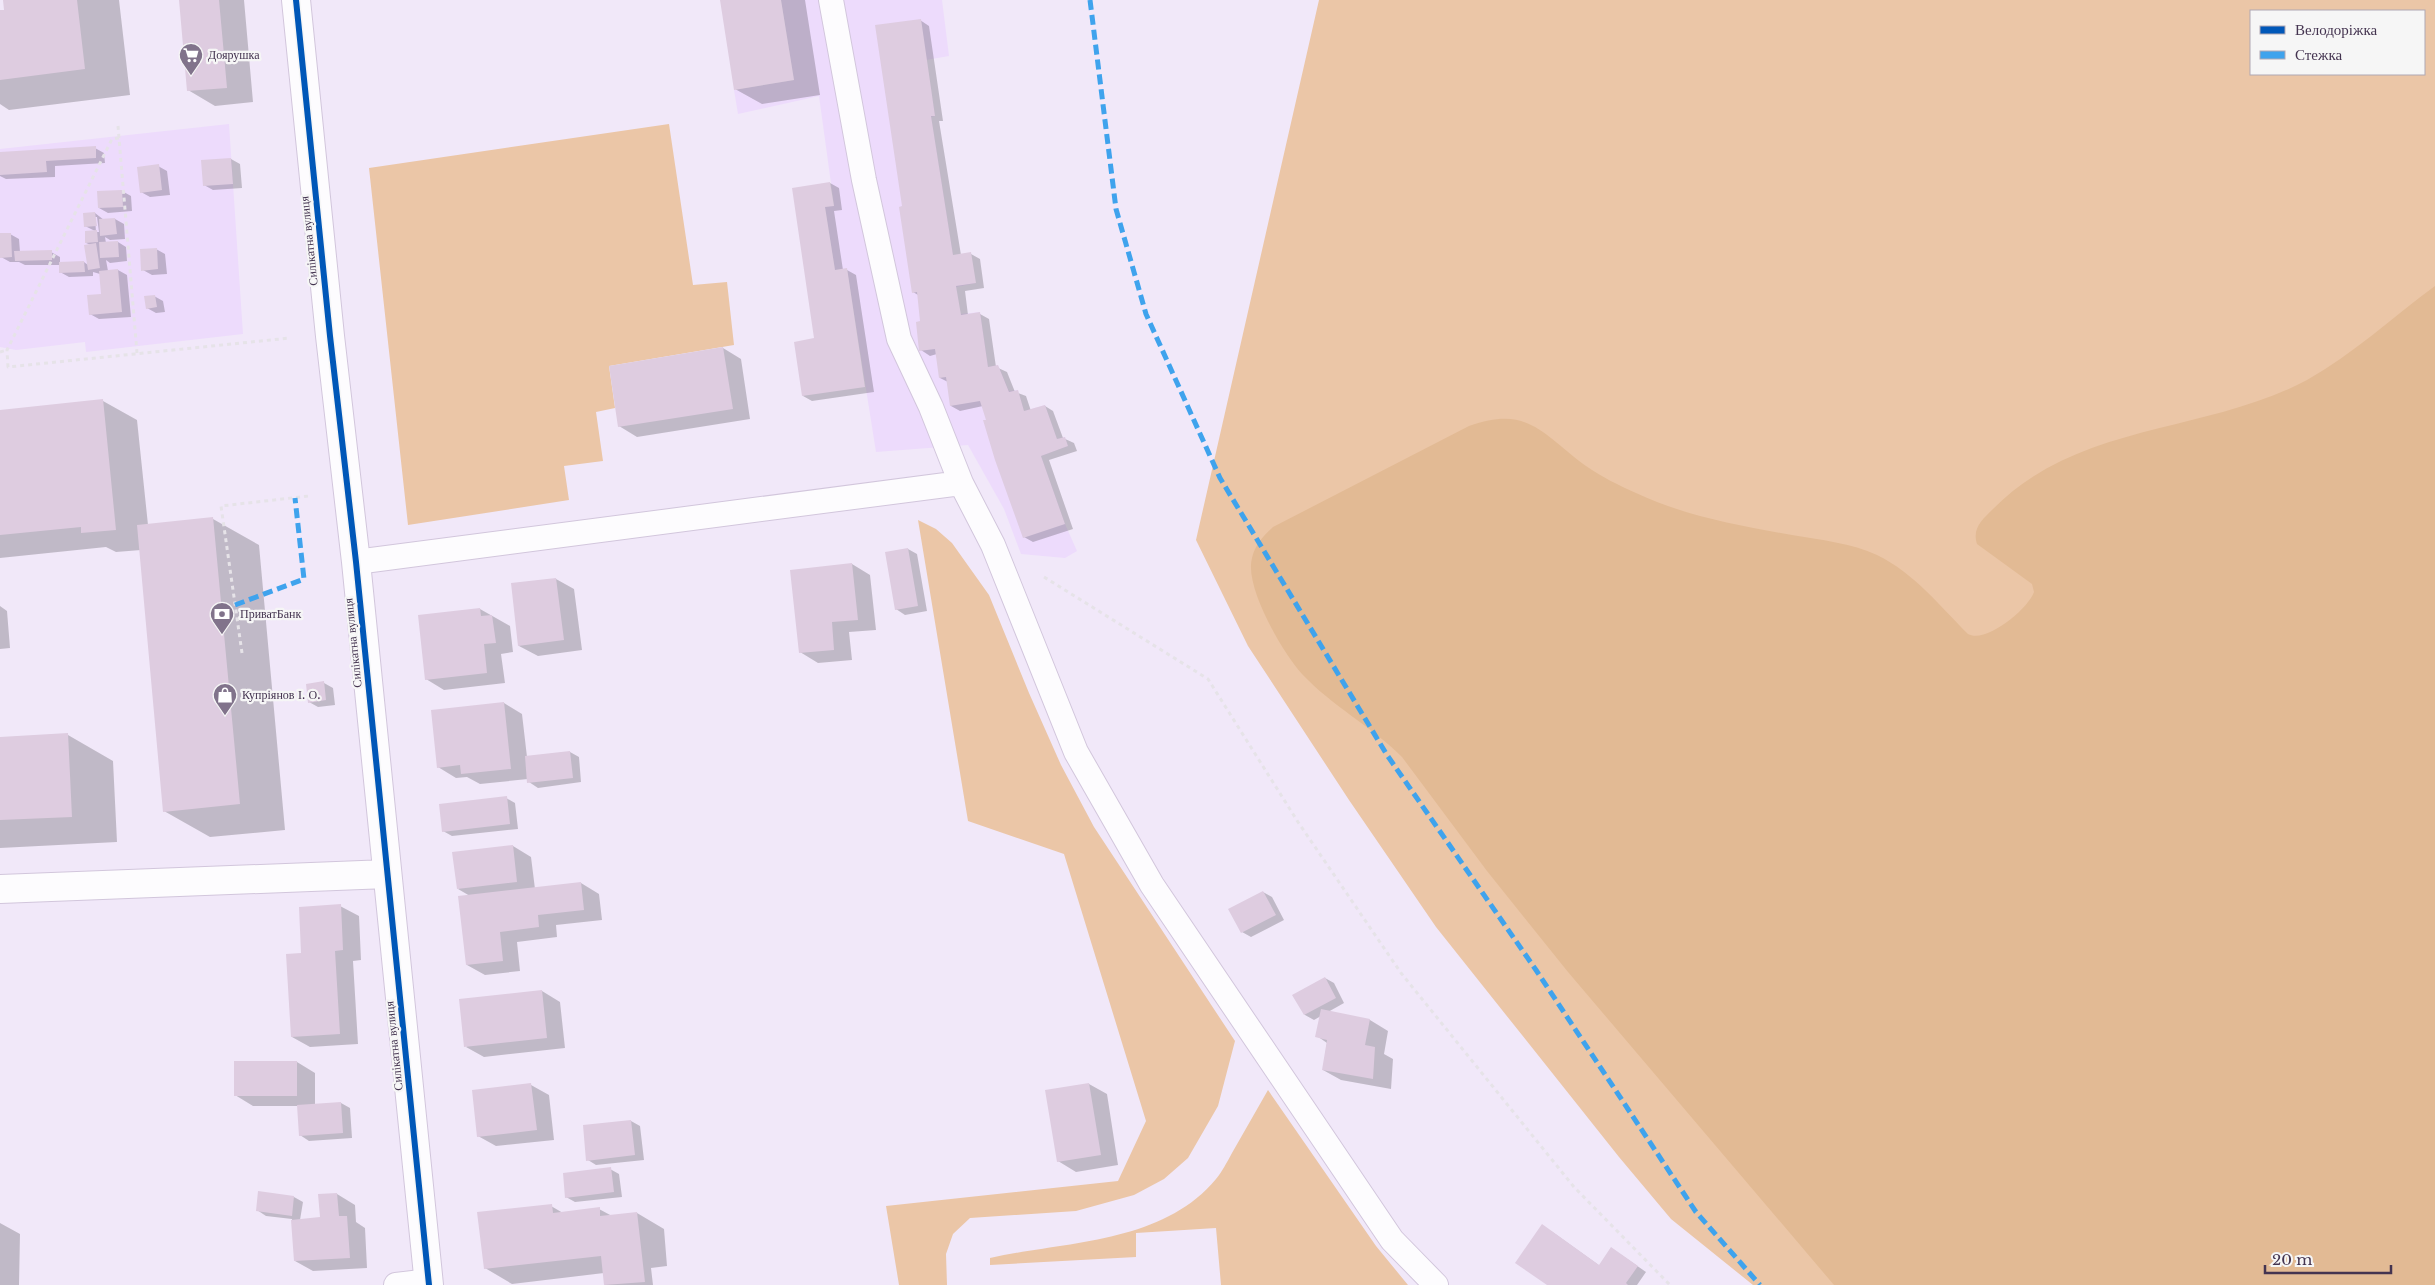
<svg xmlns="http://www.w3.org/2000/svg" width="2435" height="1285" font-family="'Libre Baskerville',serif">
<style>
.built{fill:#eddbfc}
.green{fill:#ebc6a7;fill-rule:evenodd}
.forest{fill:#e2ba94}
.shadow{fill:#0003;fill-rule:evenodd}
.building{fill:#decce0}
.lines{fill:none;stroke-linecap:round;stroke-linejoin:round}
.service-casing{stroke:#d2c6dc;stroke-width:26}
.minor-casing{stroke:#d2c6dc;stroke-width:30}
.path{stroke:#e6e3e8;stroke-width:3;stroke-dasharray:4 4;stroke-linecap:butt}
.service{stroke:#fdfcfe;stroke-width:24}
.minor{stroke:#fdfcfe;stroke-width:28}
.quiet{stroke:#3fa3ed;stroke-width:5;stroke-dasharray:10 5;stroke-linecap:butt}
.cycleway-casing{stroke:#f6f6f6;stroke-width:9}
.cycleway{stroke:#0057b8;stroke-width:6}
.labels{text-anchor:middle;stroke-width:4.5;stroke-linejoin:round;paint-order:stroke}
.poi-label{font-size:12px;fill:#443450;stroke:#f6f6f6;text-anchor:start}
.street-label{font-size:12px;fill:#443450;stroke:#f6f6f6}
</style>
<rect width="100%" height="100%" fill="#f1e8f9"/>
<path class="built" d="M781 0H942L949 56 926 60 935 116 931 117 953 255 976 283 956 287 960 314 980 312 988 367 998 365 1009 391 1018 390 1024 411 1045 405 1057 439 1065 437 1068 446 1041 456 1065 524 1077 551 1065 558 1021 554 1004 509 968 445 876 452 847 269 835 270 825 207 834 205 819 96 738 114 734 90 794 80Z
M229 124 243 334 86 352 85 342 16 350 0 347V149Z"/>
<path class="green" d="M1319 0H2435V1285H1753L1671 1219 1619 1157 1436 927 1349 800 1248 646 1196 540ZM2251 11H2424V74H2251Z
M669 124 693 285 727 282 734 345 609 366 615 408 596 412 603 461 564 466 569 500 408 525 369 168Z
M918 520 936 529 952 543 989 595 1029 693 1061 765 1094 827 1235 1041 1218 1106 1188 1158 1164 1179 1134 1195 1076 1211 970 1218 953 1234 946 1254 947 1285H899L886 1206 1118 1181 1146 1121 1064 854 968 821Z
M1268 1090 1376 1246 1408 1285H1221L1216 1228 1136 1233V1257L990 1265V1258C1066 1241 1162 1244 1216 1179 1222 1172 1227 1162 1232 1153 1244 1132 1256 1111 1268 1090Z"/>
<path class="forest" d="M2435 286V1285H1834L1568 972 1487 871 1402 757C1371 726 1332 706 1302 674 1283 653 1244 587 1252 558 1255 545 1263 536 1273 527L1469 426C1529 405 1542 434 1586 466 1602 477 1618 485 1636 493 1685 516 1740 526 1792 535 1820 540 1852 543 1877 555 1914 573 1940 606 1968 634 1986 644 2028 609 2034 592L2032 584 1977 544C1972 528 1982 520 1993 509 2078 422 2206 434 2307 380 2353 354 2393 317 2435 286Z"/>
<path class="shadow" d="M4 0H119L130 95 9 110 0 104V11H5Z
M180 0H244L253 102 215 106 188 90Z
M721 0H805L820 95 762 104 735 89Z
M920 20 929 26 943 121H939L961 255 971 254 980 259 984 288 965 291 968 315 980 314 989 319 996 367 1007 372 1015 392 1026 396 1031 411 1045 406 1053 411 1063 438 1074 443 1077 451 1049 460 1073 529 1033 542 1024 537 983 406 960 411 951 406 948 382 940 378 937 354 930 356 921 350 922 322 918 295 913 292 903 207Z
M95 148 104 153 105 163 55 166V177L6 179 0 176V154Z
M231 159 240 164 242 188 213 190 204 185 203 161Z
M158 166 167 171 170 195 150 197 141 192Z
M830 183 839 188 842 210 834 211 843 270H847L856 275 874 392 812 401 803 396 816 339 793 189Z
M122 191 131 196 132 211 108 213 99 208Z
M95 213 104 220 115 219 124 224 125 239 110 240 105 237 106 243 118 242 126 247 127 261 110 263 106 260 108 271 118 270 127 275 131 317 99 319 90 314 102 295 100 274 93 272V276L69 277 60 272V265H25L19 262H10L1 257 0 234H10L19 239 20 252H51L60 257V263L84 262 88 265 91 245 86 243 95 231 85 226ZM95 217H97L99 232H96Z
M156 249 165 254 167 274 152 275 143 270Z
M154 296 163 301 165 312 156 313 147 308Z
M723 348 741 359 750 419 637 437 619 426Z
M103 401 137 420 148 525 213 519 259 545 285 830 210 837 164 811 141 550 116 552 106 547 0 558V411Z
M908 549 917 554 927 611 905 615 896 609 887 553Z
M852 564 870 575 876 630 849 632 852 660 818 663 800 652 792 571Z
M556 579 574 589 582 650 538 656 519 646 512 584Z
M0 606 7 611 10 648 0 649Z
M480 609 510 626 513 652 501 654 505 683 444 690 426 679Z
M324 683 333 688 335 705 318 707 309 702Z
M504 703 522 714 527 757 570 752 579 757 581 782 538 788 529 782 528 779 480 784 467 777 456 778 438 767Z
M68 735 113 761 117 842 0 848V738Z
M506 798 515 803 518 829 452 836 443 831Z
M513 846 531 857 535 889 581 883 599 894 602 920 556 925 557 937 517 942 520 971 485 975 467 965 470 896 458 889Z
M1263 892 1272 897 1284 920 1251 937 1242 932Z
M340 906 359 916 361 960 353 961 358 1044 310 1047 292 1037 302 954Z
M1325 978 1334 983 1344 1003 1328 1012 1370 1020 1388 1031 1384 1054 1393 1059 1391 1089 1341 1080 1323 1070 1327 1043 1317 1036 1321 1016 1314 1020 1305 1015 1294 995Z
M542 991 560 1002 565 1048 484 1057 466 1047Z
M297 1062 315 1073V1105L341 1103 350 1108 352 1138 309 1141 300 1135 298 1106H253L235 1095Z
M1089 1084 1107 1094 1118 1165 1076 1172 1058 1161Z
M531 1085 549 1095 554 1140 496 1146 478 1136Z
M631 1121 640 1126 644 1160 596 1165 588 1160 584 1127Z
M610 1169 619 1174 622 1197 575 1202 566 1197Z
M337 1194 355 1205 356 1222 365 1228 367 1268 313 1271 295 1261 292 1219 266 1216 257 1210 294 1197 303 1202 300 1220 321 1219Z
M551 1206 563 1213 599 1209 612 1216 637 1213 664 1229 667 1266 651 1268 653 1285H605L604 1273 512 1284 485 1268Z
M0 1223 20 1234 19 1285H0Z
M1551 1231 1600 1266 1620 1254 1646 1272 1637 1285H1549Z"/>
<path class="building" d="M3 0H77L85 69 0 80V10H4Z
M179 0H219L227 88 187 91Z
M720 0H781L794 80 734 90Z
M921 19 935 116H931L953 255 971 252 976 283 956 286 961 315 980 312 988 367 998 365 1009 392 1018 390 1024 411 1045 405 1057 439 1065 437 1068 446 1041 456 1065 524 1023 538 995 460 983 420H986L980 401 950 406 946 377 939 378 935 349 919 351 916 322 920 321 917 292 912 293 899 207 902 206 875 25Z
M96 146V158L46 161 47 172 0 175V152Z
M231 158 233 184 203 186 201 160Z
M159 164 162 190 140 193 137 167Z
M830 182 834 206 825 207 835 270 847 268 865 387 802 396 794 342 814 338 792 188Z
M122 190 123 207 98 208 97 191Z
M95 212 97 226 84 227 83 213Z
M115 218 117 234 100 236 99 219Z
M97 230 98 242 85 243V231Z
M0 233H11L12 257 0 258Z
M118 241 119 257 100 258 99 242Z
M96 243 100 268 88 270 84 245Z
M157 248 158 269 141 271 140 249Z
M52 250V260L15 261 14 251Z
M84 261 85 272 59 273V262Z
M118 269 122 312 89 315 87 295 101 294 99 271Z
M155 295 157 307 146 309 144 296Z
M723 347 733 409 618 427 609 366Z
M103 399 116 530 81 533V527L0 535V410Z
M213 517 240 804 163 812 137 525Z
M908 548 918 606 895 610 885 552Z
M852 563 858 620 832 622 834 650 799 653 790 570Z
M556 578 564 640 518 646 511 583Z
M480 608 481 616 492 615 496 643 484 644 487 673 425 680 418 615Z
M324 681 326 700 308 703 306 684Z
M504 702 511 769 461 774 460 765 437 768 431 710Z
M68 733 72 817 0 820V737Z
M570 751 573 778 527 783 525 756Z
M507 796 510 824 442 832 439 804Z
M513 845 517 882 457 889 452 852Z
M581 882 584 910 538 915 539 927 500 932 503 961 466 965 458 896Z
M1263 891 1276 915 1241 933 1228 909Z
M341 904 343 950 335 951 340 1034 291 1037 286 954 301 953 299 907Z
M1325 977 1336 998 1304 1015 1292 995Z
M542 990 547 1038 464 1047 459 999Z
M1321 1009 1370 1019 1365 1045 1375 1047 1373 1079 1322 1070 1327 1040 1315 1037Z
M234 1061H297V1096H234Z
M531 1083 537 1130 477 1137 472 1090Z
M1089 1083 1101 1155 1057 1162 1045 1090Z
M341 1102 343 1133 299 1136 297 1105Z
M631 1120 635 1155 586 1161 583 1125Z
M611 1167 614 1192 565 1198 563 1173Z
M258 1191 294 1196 292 1216 256 1211Z
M337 1193 339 1216H347L350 1258 294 1261 291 1220 320 1217 318 1194Z
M552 1204 553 1213 600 1207V1216L637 1212 645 1282 604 1285 601 1256 484 1269 477 1212Z
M1542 1224 1599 1265 1611 1247 1638 1266 1626 1283 1628 1285H1547L1515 1263Z"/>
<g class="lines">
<g class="service-casing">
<path id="service" d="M831 0 864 180 899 339 931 407 961 483
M356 562 961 483 993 545 1076 752 1152 885 1392 1240 1436 1285
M396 1285 429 1281"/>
</g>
<g class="minor-casing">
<path id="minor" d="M296 0 330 336 356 562 429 1285
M0 889 387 874"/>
</g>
<path class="path" d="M118 126 137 353
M119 138 112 139 7 350 8 367 290 338
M0 352 7 350
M1044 577 1208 679 1298 822 1401 973 1574 1187 1670 1285
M242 653 221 506 309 496"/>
<use href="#service" class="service"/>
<use href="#minor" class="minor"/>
<path class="quiet" d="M1090 0 1116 209 1146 314 1220 478 1387 755 1536 970 1696 1212 1760 1285
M235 605 304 579 295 498"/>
<g class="cycleway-casing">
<path id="cycleway" d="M296 0 330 336 356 562 429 1285"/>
</g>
<use href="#cycleway" class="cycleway"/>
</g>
<defs>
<g id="supermarket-pin" transform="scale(1.25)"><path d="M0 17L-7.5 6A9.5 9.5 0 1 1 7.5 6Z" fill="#81738b" stroke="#f6f6f6"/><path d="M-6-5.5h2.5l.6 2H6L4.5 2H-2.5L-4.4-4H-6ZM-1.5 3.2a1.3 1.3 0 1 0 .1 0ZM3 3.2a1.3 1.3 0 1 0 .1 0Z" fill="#fff"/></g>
<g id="bank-pin" transform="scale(1.25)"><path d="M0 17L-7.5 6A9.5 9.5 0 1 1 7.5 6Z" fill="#81738b" stroke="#f6f6f6"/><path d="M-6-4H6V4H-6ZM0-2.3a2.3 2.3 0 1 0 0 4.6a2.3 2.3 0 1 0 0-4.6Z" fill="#fff"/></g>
<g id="shop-pin" transform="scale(1.25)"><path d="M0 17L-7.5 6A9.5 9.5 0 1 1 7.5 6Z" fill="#81738b" stroke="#f6f6f6"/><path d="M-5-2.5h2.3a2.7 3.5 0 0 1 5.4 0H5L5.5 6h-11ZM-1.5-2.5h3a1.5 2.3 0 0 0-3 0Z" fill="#fff"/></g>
</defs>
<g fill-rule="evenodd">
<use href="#supermarket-pin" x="191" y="55"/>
<use href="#bank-pin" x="222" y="614"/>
<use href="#shop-pin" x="225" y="695"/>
</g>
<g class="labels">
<g class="poi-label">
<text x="208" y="59">Доярушка</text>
<text x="240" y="618">ПриватБанк</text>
<text x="242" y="699">Купріянов І. О.</text>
</g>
<g class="street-label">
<text transform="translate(309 241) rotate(-96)" y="4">Силікатна вулиця</text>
<text transform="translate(353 643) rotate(-96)" y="4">Силікатна вулиця</text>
<text transform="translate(394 1046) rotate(-96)" y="4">Силікатна вулиця</text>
</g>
</g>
<rect x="2250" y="10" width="175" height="65" fill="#f6f6f6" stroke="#afa8b4"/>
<rect x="2260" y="26" width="25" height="8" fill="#0057b8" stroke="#afa8b4"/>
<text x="2295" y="35" font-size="15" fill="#443450">Велодоріжка</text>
<rect x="2260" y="51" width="25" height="8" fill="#3fa3ed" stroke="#afa8b4"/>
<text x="2295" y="60" font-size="15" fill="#443450">Стежка</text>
<path d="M2265 1265v8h126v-8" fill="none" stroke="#443450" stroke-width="2.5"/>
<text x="2272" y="1265" font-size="15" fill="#443450" stroke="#f6f6f6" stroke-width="4" paint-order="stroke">20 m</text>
</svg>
